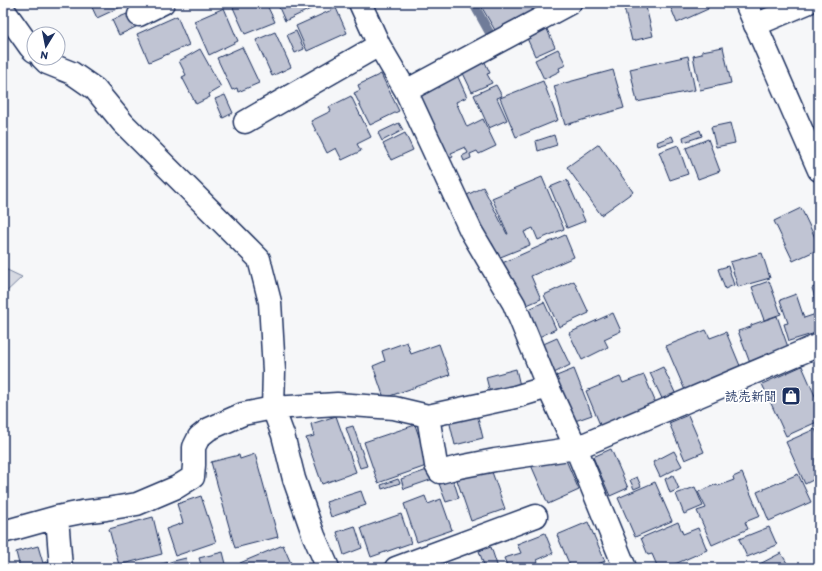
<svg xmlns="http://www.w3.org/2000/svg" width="822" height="571" font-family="Itim,'Klee One',sans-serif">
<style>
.green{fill:#d6d9e2;stroke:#7884a0}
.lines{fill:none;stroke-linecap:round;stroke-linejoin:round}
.stream{stroke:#707c99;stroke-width:9}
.building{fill:#c0c4d3;stroke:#1b2f5e}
.street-casing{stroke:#1b2f5e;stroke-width:25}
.highway-casing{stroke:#1b2f5e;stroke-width:25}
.street{stroke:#fff;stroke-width:22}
.highway{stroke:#fff;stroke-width:22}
.labels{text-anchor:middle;stroke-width:3.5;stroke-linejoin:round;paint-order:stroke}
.poi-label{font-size:13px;font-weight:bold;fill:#1b2f5e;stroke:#fff;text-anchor:end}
</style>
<rect width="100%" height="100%" fill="#f6f7f9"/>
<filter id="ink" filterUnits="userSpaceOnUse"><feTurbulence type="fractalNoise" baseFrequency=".025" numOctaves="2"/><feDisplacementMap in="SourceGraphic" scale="8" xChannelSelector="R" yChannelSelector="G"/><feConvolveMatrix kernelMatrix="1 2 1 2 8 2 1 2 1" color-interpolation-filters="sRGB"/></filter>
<g filter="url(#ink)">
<path class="green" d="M3 268 22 277 3 295Z"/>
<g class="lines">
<path class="stream" d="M473 3 493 39"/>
</g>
<path class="building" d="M83 3H124L125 5 97 18 90 3 84 6Z
M231 3H266L275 22 245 34Z
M277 3H323L285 21Z
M488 3H534L538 9 496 32 481 6Z
M623 3H645L653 36 632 41Z
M669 3H706L708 9 677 23Z
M224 8 238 41 209 55 194 21Z
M336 8 347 33 307 51 296 26Z
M132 12 138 26 119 35 112 20Z
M177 16 189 45 149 62 137 34Z
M546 27 555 47 535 56 526 36Z
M296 31 304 49 295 53 287 35Z
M275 32 291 67 272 76 256 40Z
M242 47 259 83 238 92 237 88 232 90 217 58Z
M723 47 731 83 700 90 693 56 702 54V51Z
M200 49 221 87 209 94 210 97 196 104 182 77 186 75 179 61Z
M558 49 566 65 559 68 560 71 544 79 535 60Z
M688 56 695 90 637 102 630 69Z
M484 60 490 73 487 74 492 83 472 92 462 71Z
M613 70 624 108 565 125 554 86Z
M381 74 399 111 370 125 354 93 360 90 358 85Z
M457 75 467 97 456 102 467 127 483 119 496 146 479 154 477 151 470 154 471 158 464 161 462 156 468 153 465 147 451 153 453 157 447 160 418 93Z
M543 81 558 120 516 137 500 98Z
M496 85 502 96 497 98 507 120 489 128 474 95Z
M225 95 233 113 223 118 215 99Z
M351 96 371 137 357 144 361 151 342 160 336 148 327 153 311 121 331 111 329 107Z
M399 123 403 130 382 141 378 133Z
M730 123 735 143 716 147 711 127Z
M700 130 702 136 684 142 683 137Z
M405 133 413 150 391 160 383 144Z
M554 135 557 145 538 151 536 141Z
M672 136 674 141 658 146 657 142Z
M708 139 720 171 698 179 686 148Z
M599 144 633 192 601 215 567 167Z
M678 145 688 174 670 180 659 152Z
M542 177 564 229 538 240 533 228 524 232 530 245 498 258 492 243 487 245 463 197 483 187 507 234H508L492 198Z
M567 180 585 221 567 228 550 187Z
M801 208 819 246V249L793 261 774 221Z
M565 235 574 257 531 276 541 299 520 308 500 264Z
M762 253 770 278 738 287 730 262Z
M728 266 734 285 725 289 718 269Z
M574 281 589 313 559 327 544 295Z
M769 281 781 314 764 320 752 287Z
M819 285V312L812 288Z
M796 294 804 318 819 313V332L789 341 784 324 788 323 780 300Z
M544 302 556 329 539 337 527 310Z
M613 313 621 331 604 339 608 347 582 360 569 333Z
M777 316 789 350 750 363 738 331 751 327V325Z
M706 330 710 338 726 332 743 373 687 395 666 346Z
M557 338 570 365 552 374 539 346Z
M407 342 411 354 439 344 450 375 384 398 373 366 385 361 382 351Z
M802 366 819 405V421L786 436 762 384Z
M663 367 678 399 665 405 650 373Z
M516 369 521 390 491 397 486 377Z
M574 369 592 415 572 422 554 377Z
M644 375 658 408 603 432 586 391 620 377 623 383Z
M477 414 483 438 455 445 449 420Z
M688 415 704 452 685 460 669 423Z
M336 416 356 472 322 484 306 438 314 436 311 424Z
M415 425 429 465 378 483 364 442Z
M353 426 367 466 360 468 346 428Z
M815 429 819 437V477L805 484 786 442Z
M611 449 628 488 610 496 593 457Z
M562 451 579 490 548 504 531 465Z
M674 451 682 466 660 477 653 462Z
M255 454 278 537 235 548 211 462 239 455 240 459Z
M433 468 436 478 404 489 401 479Z
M491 469 505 509 471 521 457 480Z
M742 473 760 516 745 522 748 529 712 545 697 511 706 508 698 492 717 484 718 486 734 480 733 477Z
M798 474 811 502 769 521 757 492Z
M673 475 679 489 670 493 665 479Z
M452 476 459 498 446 502 438 481Z
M637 477 641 486 634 489 630 480Z
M398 479 400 483 382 489 381 485Z
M655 482 672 521 635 537 618 498Z
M695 487 703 506 684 514 676 494Z
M361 491 366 505 331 517 326 502Z
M201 496 216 542 175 556 166 529 183 523 177 504Z
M425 496 428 504 441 499 452 530 417 542 404 504Z
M401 514 411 543 371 557 361 528Z
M153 517 162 554 119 565 109 529Z
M588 522 605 561 589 568H571L557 535Z
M678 522 683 534 698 528 707 550 666 568H658L652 554 648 555 641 538Z
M355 526 362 548 344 555 337 532Z
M769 527 777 545 747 557 739 539Z
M545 533 553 553 537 560 540 567 536 568H508L504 558 521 553 517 544Z
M283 545 293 568H243L240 563Z
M38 546 43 563 47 562 49 568H20L16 552Z
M491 547 498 568H485L479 551Z
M223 552 227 568H202L199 558Z
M781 553 790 568H752Z
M186 558 188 568H145Z"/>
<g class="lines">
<g class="street-casing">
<path id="street" d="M360 3 379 45 406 91 471 231 514 304 548 387 576 448 625 568
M3 9 30 47 34 51
M139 15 163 3
M755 25 807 3
M42 58 47 63 72 73 95 89 123 123 259 259 270 302 274 371 273 408 283 435 294 479 314 536 328 568
M406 91 570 3
M245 122 379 45
M428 416 436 465 440 472 459 467 495 460 576 448 819 345
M57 517 61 568
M3 532 57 517 82 512 106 509 137 504 177 487 193 477 194 465V447L199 437 209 429 243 414 273 408 337 404 394 408 428 416 515 397 548 387
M396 568 536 516"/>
</g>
<g class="highway-casing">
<path id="highway" d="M746 3 819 170"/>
</g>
<use href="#street" class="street"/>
<use href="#highway" class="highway"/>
</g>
</g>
<defs>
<g id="shop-square" transform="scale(1)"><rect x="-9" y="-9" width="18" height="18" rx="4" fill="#1b2f5e" stroke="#fff"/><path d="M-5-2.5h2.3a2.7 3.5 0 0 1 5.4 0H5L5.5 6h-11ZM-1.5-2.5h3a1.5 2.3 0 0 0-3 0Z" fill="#fff"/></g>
</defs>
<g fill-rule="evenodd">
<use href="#shop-square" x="791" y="396"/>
</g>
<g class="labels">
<g class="poi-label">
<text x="777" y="401">読売新聞</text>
</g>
</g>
<rect width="822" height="571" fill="none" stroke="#fff" stroke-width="16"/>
<rect x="8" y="8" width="806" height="555" fill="none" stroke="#1b2f5e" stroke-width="1.5" filter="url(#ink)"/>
<g transform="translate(46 46) rotate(190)"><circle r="19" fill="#ffffff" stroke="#a4acbf"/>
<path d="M0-3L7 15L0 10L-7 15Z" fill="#1b2f5e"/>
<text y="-6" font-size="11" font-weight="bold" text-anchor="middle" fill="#1b2f5e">N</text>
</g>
</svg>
